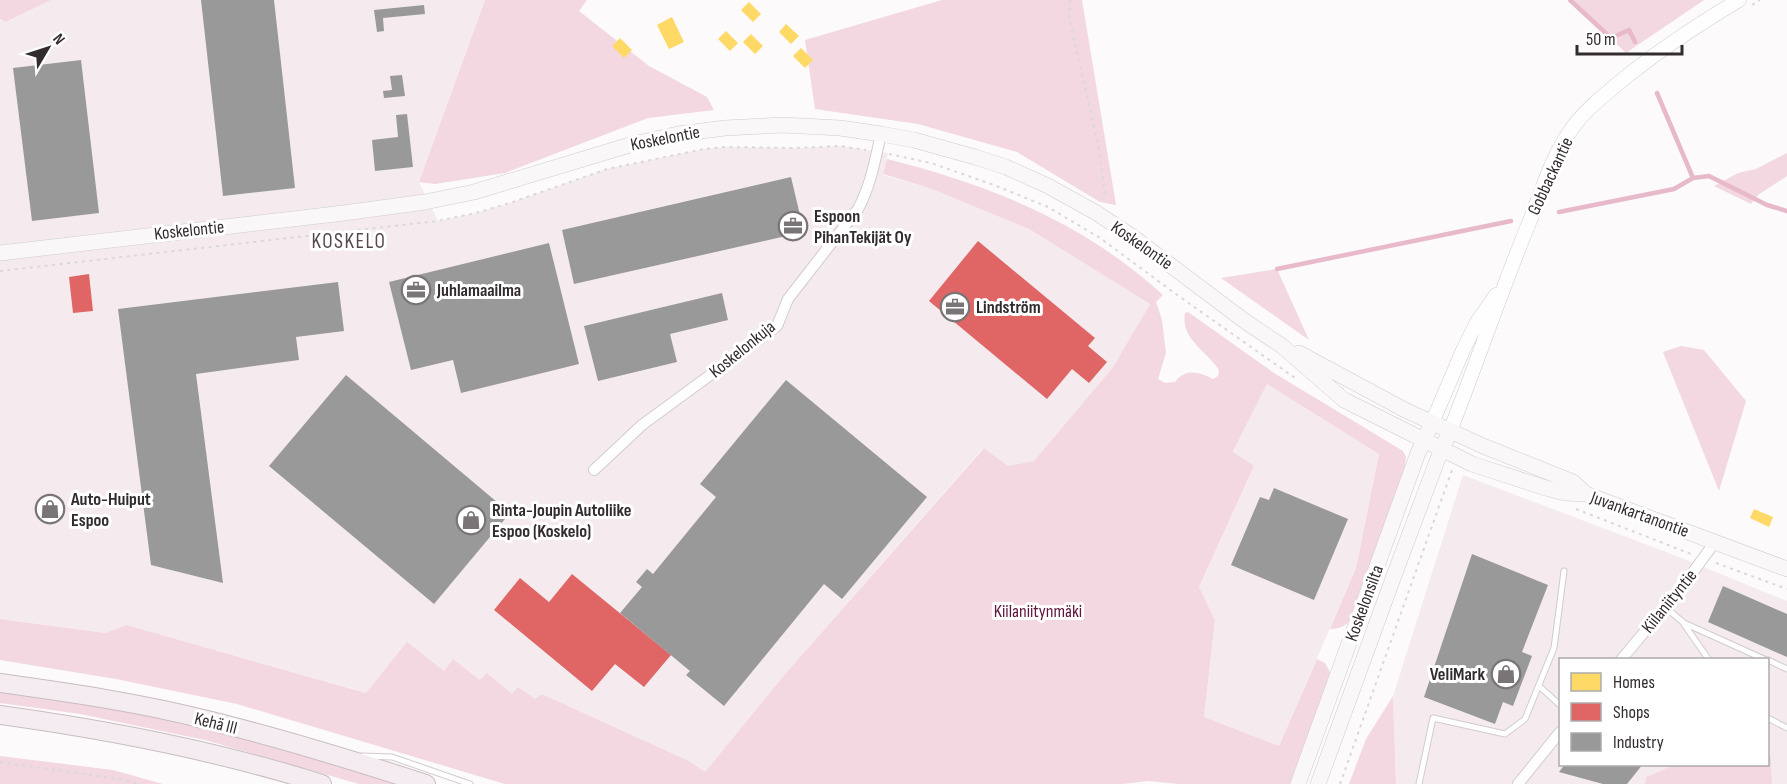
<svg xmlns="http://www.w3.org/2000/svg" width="1787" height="784" font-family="'Sofia Sans Condensed',sans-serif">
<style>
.built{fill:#f5ebef}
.green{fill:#f3d7e1}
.homes{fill:#ffd966}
.shops{fill:#e06666}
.industry{fill:#999}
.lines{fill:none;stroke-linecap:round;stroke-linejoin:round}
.stream{stroke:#e7b9cb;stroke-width:4.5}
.service-casing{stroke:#d0cccd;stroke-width:7}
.minor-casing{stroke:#d0cccd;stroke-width:12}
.tertiary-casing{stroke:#d0cccd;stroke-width:15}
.secondary-casing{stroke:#d0cccd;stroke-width:16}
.trunk-casing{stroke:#c8bdc1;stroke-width:20}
.path{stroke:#d9d9d9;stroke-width:2;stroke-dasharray:3 4.5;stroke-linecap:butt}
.service{stroke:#fffefe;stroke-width:5}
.minor{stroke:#fffefe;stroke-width:10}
.tertiary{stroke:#fffefe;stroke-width:14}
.secondary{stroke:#faf7f8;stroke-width:15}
.trunk{stroke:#f4ecf0;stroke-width:18}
.labels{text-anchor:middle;stroke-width:6;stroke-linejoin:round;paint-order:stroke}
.street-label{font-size:18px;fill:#332c2e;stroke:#fff}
.poi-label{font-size:18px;font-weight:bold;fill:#332c2e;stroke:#fff;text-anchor:start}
.park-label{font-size:18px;fill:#5f143a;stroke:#fff}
.quarter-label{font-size:21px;letter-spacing:1.5px;fill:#57484d;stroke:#fff}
</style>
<rect width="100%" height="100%" fill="#fcfafb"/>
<path class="built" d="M51 0H485L419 182 438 221 476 213 513 202 607 169 704 149 726 147 796 148 840 146 888 153 883 175 929 188 1029 229 1150 304 1113 367 1034 461 1008 466 983 448 786 673 705 772 689 761 542 694 536 699 512 694 480 680 453 659 444 671 367 693 127 625 105 633 0 619V19L7 22Z
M1267 384 1379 454 1356 568 1279 746 1204 717 1215 620 1199 587 1254 466 1233 453Z
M1463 475 1674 555 1787 601V784H1772L1771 758 1768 756V660H1560V764L1670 765 1665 769 1646 777 1645 784H1396L1393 696Z"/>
<path class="green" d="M0 0H51L6 22 0 19Z
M485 0H587L579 11 649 66 707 97 714 110 648 118 505 173 435 184 419 182Z
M942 0H1082L1116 205 1100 202 1017 152 918 124 815 109 805 40Z
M1570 0H1704L1626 53Z
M1787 153V176L1758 195 1751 204 1714 186 1738 173 1756 169Z
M887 159C990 185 1083 222 1163 295L1156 302 1162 320 1166 353 1158 379 1165 383 1175 382C1186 368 1198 372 1213 379L1218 376 1219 370C1207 351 1180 339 1185 313L1188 312 1274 373 1403 451 1406 457 1405 466 1350 621C1344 627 1338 629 1330 629L1356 568 1379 454 1267 384 1233 452 1254 466 1199 587 1215 620 1204 717 1279 746 1317 659 1325 663 1331 674 1291 784H1179L1148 781 1123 784H505L237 704 116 679 0 660V619L105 633 127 625 366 693 407 642 444 671 453 659 480 680 487 673 512 694 518 687 535 699 542 694 689 761 705 772 786 673 984 448 1008 466 1034 461 1113 367 1150 304 1029 229 929 188 883 174Z
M1277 269 1309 340 1221 278Z
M1681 346 1704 350 1746 401 1719 491 1663 352Z
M0 691C27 695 54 698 81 703 187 721 293 751 395 784H359L205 740 80 714 0 703Z
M1393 696 1396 784H1349L1366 739Z
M0 756 113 770 163 784H0Z
M1768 756 1771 757 1772 784H1645L1646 777 1665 769 1670 765 1768 764Z"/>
<path class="homes" d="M749 2 761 14 753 22 741 10Z
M672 17 684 42 669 49 657 25Z
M786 24 799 36 791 44 779 32Z
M726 31 738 43 730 51 718 39Z
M751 34 763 46 755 54 743 42Z
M620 38 632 50 624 58 612 46Z
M801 48 813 60 805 68 793 56Z
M1754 509 1773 517 1769 527 1750 518Z"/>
<path class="shops" d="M978 241 1095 338 1088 346 1107 362 1089 383 1072 369 1047 399 929 301Z
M89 274 93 311 73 313 69 277Z
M572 574 671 655 644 687 615 664 592 691 494 610 520 578 549 602Z"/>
<path class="industry" d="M201 0H274L295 188 223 196Z
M424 5 425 14 383 18 384 31 377 32 374 10Z
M81 60 99 213 32 221 13 68Z
M402 75 405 96 384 98 383 91 392 90 390 76Z
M407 114 413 167 375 171 372 140 398 137 396 115Z
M791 177 804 232 574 284 562 230Z
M549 243 579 364 461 393 453 360 411 370 389 282Z
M338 282 344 331 296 337 299 360 196 374 223 583 151 565 118 309Z
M722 293 728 320 670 334 677 362 598 381 584 326Z
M346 375 510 513 434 604 269 466Z
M786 380 927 497 842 599 824 584 724 706 686 675 690 671 620 613 642 587 636 582 647 569 653 574 716 497 700 484Z
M1274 488 1348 519 1314 600 1231 565 1260 497 1269 500Z
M1472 554 1548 585 1522 652 1532 656 1513 706 1503 702 1495 724 1424 697Z
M1723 586 1787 614V657L1708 622Z
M1565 764H1643L1627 784H1603L1559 772Z"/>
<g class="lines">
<path class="stream" d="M1570 0 1611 38 1629 30 1635 42
M1657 93 1693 178 1709 176 1767 205 1787 211
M1559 212 1674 189 1693 178
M1277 269 1511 221"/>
<g class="service-casing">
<path id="service" d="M1665 607 1684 623 1766 660
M1684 624 1709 660
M1768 660 1787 669
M1539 686 1560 705
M1768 718 1787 728
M362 756 392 757 470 784
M1419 784 1433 718 1505 734 1525 719 1554 648 1564 571"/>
</g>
<g class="minor-casing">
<path id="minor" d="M594 470 642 425 777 326 788 299 858 209C871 185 875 160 881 134
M1621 660 1685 583 1715 542
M1518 784 1560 732"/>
</g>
<g class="tertiary-casing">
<path id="tertiary" d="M1432 423 1464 348 1477 322 1496 295
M1450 431C1478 360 1502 288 1531 218 1543 187 1553 154 1573 127 1587 108 1608 92 1626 77 1662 48 1699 24 1739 0"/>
</g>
<g class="secondary-casing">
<path id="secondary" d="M0 253 344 213 425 202 474 192 633 144 678 134 725 128 783 125 840 128 881 134 914 140 975 157 1006 167 1048 186 1095 212 1133 237 1246 322 1282 346 1344 400 1472 464 1549 489 1565 493 1586 494 1787 569
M1299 353 1405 410 1483 446 1573 482 1586 494
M1298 784 1418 453 1432 423
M1318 784 1395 573 1437 461 1450 431"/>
</g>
<g class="trunk-casing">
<path id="trunk" d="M0 683C71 693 142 703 211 721 284 739 355 761 426 784
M0 715C109 730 218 751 322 784"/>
</g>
<path class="path" d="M1070 0 1069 18 1098 144 1105 192 1102 199
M1752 5 1760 0
M889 154 931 163 994 185 1048 207 1100 238 1180 297 1295 378
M0 271 437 221 476 213 513 202 607 169 704 149 726 147 796 148 840 146 866 150
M1576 509 1691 554
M1716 563 1787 589
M0 762 119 779 141 784
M1340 784 1452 470"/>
<use href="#service" class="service"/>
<use href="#minor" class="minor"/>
<use href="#tertiary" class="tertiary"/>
<use href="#secondary" class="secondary"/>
<use href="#trunk" class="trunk"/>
</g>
<defs>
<g id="office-ring" transform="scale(1.5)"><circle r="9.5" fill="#fff" stroke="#797476" stroke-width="1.5"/><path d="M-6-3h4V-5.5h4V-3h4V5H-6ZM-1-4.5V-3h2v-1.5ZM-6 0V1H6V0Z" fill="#797476"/></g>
<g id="shop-ring" transform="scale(1.5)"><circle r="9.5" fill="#fff" stroke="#797476" stroke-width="1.5"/><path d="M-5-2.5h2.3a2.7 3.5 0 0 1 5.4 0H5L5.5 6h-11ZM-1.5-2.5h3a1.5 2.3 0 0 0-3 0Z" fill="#797476"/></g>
</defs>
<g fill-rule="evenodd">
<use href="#office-ring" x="793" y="226"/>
<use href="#office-ring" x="416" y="290"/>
<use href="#office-ring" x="955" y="307"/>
<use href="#shop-ring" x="50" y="509"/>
<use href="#shop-ring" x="471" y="520"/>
<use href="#shop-ring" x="1506" y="674"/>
</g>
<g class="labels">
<g class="street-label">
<text transform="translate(665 138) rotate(-11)" y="6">Koskelontie</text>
<text transform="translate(1550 176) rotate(-65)" y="6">Gobbackantie</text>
<text transform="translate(189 230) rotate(-6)" y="6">Koskelontie</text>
<text transform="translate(1142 245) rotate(35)" y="6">Koskelontie</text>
<text transform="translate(742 349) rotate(-39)" y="6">Koskelonkuja</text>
<text transform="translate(1640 514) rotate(20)" y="6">Juvankartanontie</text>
<text transform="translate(1669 601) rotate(-51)" y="6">Kiilaniityntie</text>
<text transform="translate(1364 603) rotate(-70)" y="6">Koskelonsilta</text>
<text transform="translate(216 723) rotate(14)" y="6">Kehä III</text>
</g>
<g class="poi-label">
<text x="814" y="222">Espoon<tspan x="814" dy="21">PihanTekijät Oy</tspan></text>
<text x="437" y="296">Juhlamaailma</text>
<text x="976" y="313">Lindström</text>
<text x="71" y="505">Auto-Huiput<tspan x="71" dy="21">Espoo</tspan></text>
<text x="492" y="516">Rinta-Joupin Autoliike<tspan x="492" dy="21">Espoo (Koskelo)</tspan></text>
<text x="1485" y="680" text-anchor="end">VeliMark</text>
</g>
<g class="park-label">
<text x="1038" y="617">Kiilaniitynmäki</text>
</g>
<g class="quarter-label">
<text x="349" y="248">KOSKELO</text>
</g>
</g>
<rect x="1559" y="658" width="210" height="108" fill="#ffffff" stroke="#adabab" stroke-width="1.5"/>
<rect x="1571" y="673" width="30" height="18" fill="#ffd966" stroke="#adabab" stroke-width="1.5"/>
<text x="1613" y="688" font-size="18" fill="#332c2e">Homes</text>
<rect x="1571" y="703" width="30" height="18" fill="#e06666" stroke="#adabab" stroke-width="1.5"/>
<text x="1613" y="718" font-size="18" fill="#332c2e">Shops</text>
<rect x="1571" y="733" width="30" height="18" fill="#999999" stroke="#adabab" stroke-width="1.5"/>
<text x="1613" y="748" font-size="18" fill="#332c2e">Industry</text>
<g transform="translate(48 48) rotate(51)" stroke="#ffffff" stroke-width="4.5" paint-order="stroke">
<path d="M0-4.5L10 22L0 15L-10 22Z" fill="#332c2e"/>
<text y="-9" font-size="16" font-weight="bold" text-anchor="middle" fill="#332c2e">N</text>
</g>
<path d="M1577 45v9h105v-9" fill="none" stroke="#332c2e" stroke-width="3"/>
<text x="1586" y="45" font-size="18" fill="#332c2e" stroke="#ffffff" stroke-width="4.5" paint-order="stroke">50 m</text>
</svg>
